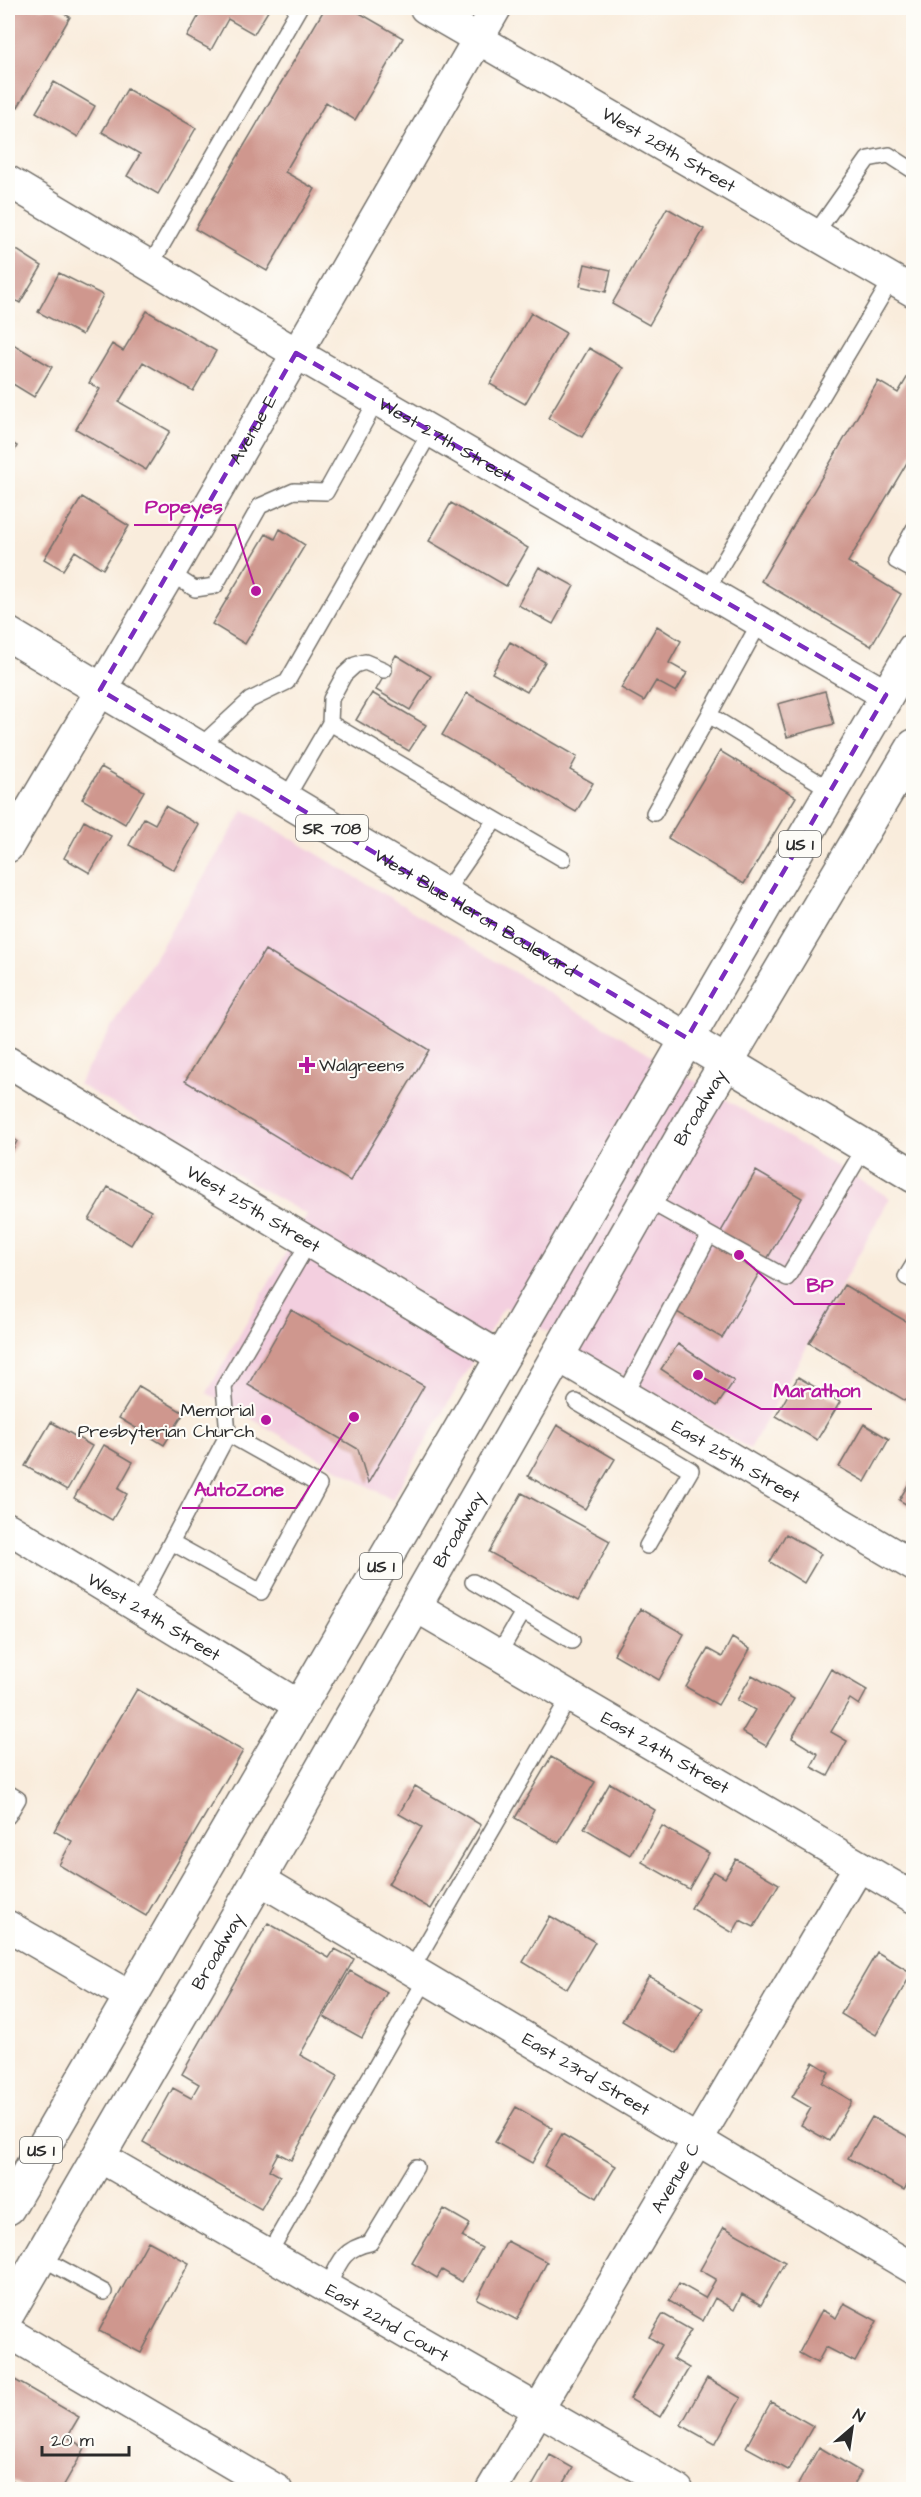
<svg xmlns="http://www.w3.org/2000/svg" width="921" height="2497" font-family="'Architects Daughter',sans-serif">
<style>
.built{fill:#f3cfdf}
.building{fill:#cf978e}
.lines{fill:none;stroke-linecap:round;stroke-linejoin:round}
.lane-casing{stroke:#736f69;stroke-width:18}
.street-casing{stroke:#736f69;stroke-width:33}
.secondary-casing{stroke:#736f69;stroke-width:36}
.primary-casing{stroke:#736f69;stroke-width:36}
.lane{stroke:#fff;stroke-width:15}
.street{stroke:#fff;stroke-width:30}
.secondary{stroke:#fff;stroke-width:33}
.primary{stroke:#fff;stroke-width:33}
.marked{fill:none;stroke:#7b2cbf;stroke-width:4.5;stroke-dasharray:12 8;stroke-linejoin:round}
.poi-dot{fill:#b5179e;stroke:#fdfcf7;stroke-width:2}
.labels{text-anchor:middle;stroke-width:4.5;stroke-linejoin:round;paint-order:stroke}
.shield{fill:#fdfcf7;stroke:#6a6a68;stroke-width:1.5}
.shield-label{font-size:16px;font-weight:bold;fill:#2b2b2b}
.street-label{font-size:18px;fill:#2b2b2b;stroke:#fdfcf7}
.poi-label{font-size:18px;fill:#2b2b2b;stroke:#fdfcf7;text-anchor:start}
.leader{fill:none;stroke:#b5179e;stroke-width:2}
.callout-dot{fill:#b5179e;stroke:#fdfcf7;stroke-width:2}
.callout-label{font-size:20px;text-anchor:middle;font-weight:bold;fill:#b5179e;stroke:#fdfcf7;stroke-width:4.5;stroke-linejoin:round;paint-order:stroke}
</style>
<rect width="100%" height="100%" fill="#fdfcf7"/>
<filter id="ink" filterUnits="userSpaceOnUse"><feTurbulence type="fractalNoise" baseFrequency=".0167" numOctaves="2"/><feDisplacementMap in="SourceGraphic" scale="12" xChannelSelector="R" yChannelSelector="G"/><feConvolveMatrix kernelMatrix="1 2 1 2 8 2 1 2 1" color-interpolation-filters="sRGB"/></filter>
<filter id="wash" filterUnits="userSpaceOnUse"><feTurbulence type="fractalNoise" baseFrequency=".008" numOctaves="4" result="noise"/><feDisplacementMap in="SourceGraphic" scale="24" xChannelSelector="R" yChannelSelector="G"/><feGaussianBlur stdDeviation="1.35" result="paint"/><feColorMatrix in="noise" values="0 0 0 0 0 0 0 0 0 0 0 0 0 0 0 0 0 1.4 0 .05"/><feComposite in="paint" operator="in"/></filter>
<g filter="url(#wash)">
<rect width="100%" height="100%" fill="#f9ecdc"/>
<path class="built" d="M244 810 890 1198 750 1449 504 1307 392 1500 207 1393 307 1215 78 1084Z"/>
<g id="blocks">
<path class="building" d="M8 8H54L70 17 18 107 8 101Z
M203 8H270L254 34 228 19 211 50 187 37Z
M325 8H351L403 38 355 120 326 102 285 172 315 189 267 271 195 229Z
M54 82 95 106 78 137 36 112Z
M127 89 196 128 158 194 127 176 140 154 102 132Z
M667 208 704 229 649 325 612 304Z
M9 245 42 266 20 303 8 296Z
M585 264 611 270 606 292 580 286Z
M59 273 103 295 82 335 38 312Z
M147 311 216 351 193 391 143 362 119 402 170 431 146 470 76 429 100 389 89 383 112 344 123 351Z
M531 313 566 333 525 404 490 384Z
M11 343 52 367 34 397 8 381V350Z
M589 348 623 368 582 437 548 418Z
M914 366V451L848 562 901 594 871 646 761 581 878 381 898 393Z
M8 441 17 446 8 463Z
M82 497 129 526 103 569 75 551 63 570 44 559Z
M451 503 528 548 506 586 429 541Z
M280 529 305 545 245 644 212 624 266 534 275 539Z
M539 567 574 586 553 624 518 605Z
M657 626 681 641 669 663 687 673 676 692 656 681 644 701 621 688Z
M510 642 545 662 527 692 492 673Z
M396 655 431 676 410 710 376 690Z
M825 691 834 724 787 737 778 704Z
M372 693 426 725 409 751 356 720Z
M467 693 577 757 570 770 593 783 576 812 442 735Z
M720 751 796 797 744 884 668 838Z
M101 767 144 791 125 824 82 799Z
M165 806 199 825 174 870 129 845 144 818 155 824Z
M84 821 111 836 90 873 64 858Z
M265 950 429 1050 350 1181 185 1081Z
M8 1135 17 1141 8 1158Z
M756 1171 802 1198 722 1338 675 1311Z
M108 1187 151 1211 131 1245 89 1220Z
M844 1285 914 1326V1406L809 1343Z
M291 1310 424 1386 368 1483 358 1449 248 1385Z
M678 1344 734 1381 717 1406 661 1369Z
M798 1377 840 1402 817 1440 776 1416Z
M139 1386 184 1413 164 1445 119 1418Z
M51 1422 92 1446 67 1490 25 1466Z
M864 1424 889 1439 865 1482 839 1467Z
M557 1425 615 1459 585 1509 528 1476Z
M104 1445 133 1462 118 1489 127 1494 112 1520 74 1498Z
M914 1475V1509L899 1500Z
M522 1493 610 1541 578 1601 489 1552Z
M786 1534 821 1554 804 1583 770 1562Z
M640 1609 684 1634 659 1680 614 1654Z
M732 1638 750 1649 718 1705 686 1687 708 1649 722 1657Z
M831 1669 867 1690 859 1705 850 1699 831 1732 847 1741 828 1776 811 1767 818 1754 792 1738Z
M752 1675 794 1699 766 1746 742 1732 755 1710 737 1700Z
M137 1689 243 1751 146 1916 59 1865 72 1841 54 1831Z
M551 1757 595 1782 559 1843 515 1818Z
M610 1783 655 1810 630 1855 584 1828Z
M415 1786 481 1825 431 1909 388 1884 422 1827 399 1814Z
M662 1826 709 1853 689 1889 642 1862Z
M736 1859 779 1884 754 1927 740 1920 733 1933 691 1908 713 1871 725 1878Z
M550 1916 595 1942 567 1989 523 1962Z
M268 1923 329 1958 335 1949 354 1959 300 2055 338 2076 291 2160 278 2153 269 2170 280 2176 261 2209 143 2142 173 2088 191 2098 199 2084 182 2074Z
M877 1952 912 1973 876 2035 841 2014Z
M350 1971 387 1992 362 2038 324 2017Z
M649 1976 703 2008 677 2053 622 2021Z
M813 2062 829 2072 822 2083 852 2101 829 2141 801 2125 811 2108 792 2097Z
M516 2107 552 2128 532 2163 495 2142Z
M872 2117 914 2140V2173L904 2190 848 2158Z
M562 2134 616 2166 597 2198 544 2166Z
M444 2209 470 2224 462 2237 482 2248 462 2282 442 2270 437 2278 412 2263Z
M724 2227 785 2262 761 2305 742 2294 734 2310 715 2298 703 2321 669 2301 679 2283 705 2298 716 2279 700 2270Z
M148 2241 189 2263 141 2353 99 2331Z
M507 2241 547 2262 517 2320 477 2299Z
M844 2303 877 2321 855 2362 826 2347 817 2363 799 2353 822 2310 836 2318Z
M663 2314 691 2330 673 2359 689 2368 660 2417 630 2399 662 2345 649 2337Z
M8 2376 79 2417 67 2437 85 2448 61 2490H28L8 2478Z
M707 2378 741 2398 715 2444 681 2425Z
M771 2402 813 2426 788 2470 746 2447Z
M819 2447 861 2472 851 2490 796 2488Z
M550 2455 573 2468 560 2490H530Z"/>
</g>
</g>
<g filter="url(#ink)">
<use href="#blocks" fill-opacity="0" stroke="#736f69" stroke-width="1.5"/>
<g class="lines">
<g class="lane-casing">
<path id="lane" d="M815 234 868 159 889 155 914 171
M150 266 299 8
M914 529 896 561 914 571
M170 573 195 589 215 586 260 506 294 491 326 492 377 400
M706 591 892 279
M760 622 709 715 831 790
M330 723 563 859
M198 748 250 700 287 682 431 431
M285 800 330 723 331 699 344 675 355 665 365 662 384 670
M654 813 709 715
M443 895 495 820
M647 1200 787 1278 865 1147
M914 1264 906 1277 914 1281
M625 1394 709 1236
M576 1402 691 1470 647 1546
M173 1543 261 1592 319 1485 228 1434
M473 1582 572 1641
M137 1607 228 1434 224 1387 309 1242
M498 1655 523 1612
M8 1793 18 1799 8 1816
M411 1970 570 1696
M269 2253 426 1979
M40 2257 104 2292
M328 2287C339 2263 342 2249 370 2243L416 2167"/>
</g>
<g class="street-casing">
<g id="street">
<path id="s1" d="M425 8 914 292"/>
<path id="s2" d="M8 181 296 353 886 695"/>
<path id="s3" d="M8 847 170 573 496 8"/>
<path id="s4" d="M8 1062 501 1357"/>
<path id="s5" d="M558 1356 914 1566"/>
<path id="s6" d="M8 1528 300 1706"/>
<path id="s7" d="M415 1606 914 1898"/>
<path id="s8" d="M259 1879 914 2269"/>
<path d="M8 1926 131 1997"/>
<path id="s9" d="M98 2156 678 2490"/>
<path d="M8 2332 277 2490"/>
<path id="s10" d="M491 2490 859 1866"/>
</g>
</g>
<g class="secondary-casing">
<path id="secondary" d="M727 1063 914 1176"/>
</g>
<g class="primary-casing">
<g id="primary">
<path id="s11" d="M8 634 727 1063"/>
<path d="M8 2208 914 649"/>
<path id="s12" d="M8 2313 259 1879 688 1127 914 746"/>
</g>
</g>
<use href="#lane" class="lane"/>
<use href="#street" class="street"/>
<use href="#secondary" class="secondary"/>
<use href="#primary" class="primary"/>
</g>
</g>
<path class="marked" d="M296 353 886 695 687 1038 100 690Z"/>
<g class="poi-dot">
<path d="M304 1056h6v6h6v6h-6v6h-6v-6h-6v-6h6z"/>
<circle cx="266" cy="1420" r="6"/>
</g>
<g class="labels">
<g class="shield">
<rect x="296" y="815" width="72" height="26" rx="4.5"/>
<rect x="779" y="831" width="42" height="26" rx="4.5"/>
<rect x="360" y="1553" width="42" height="26" rx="4.5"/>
<rect x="20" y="2137" width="42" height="26" rx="4.5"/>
</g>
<g class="shield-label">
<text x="332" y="834">SR 708</text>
<text x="800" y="850">US 1</text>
<text x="381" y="1572">US 1</text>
<text x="41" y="2156">US 1</text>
</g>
<g class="street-label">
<text dy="6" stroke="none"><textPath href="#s1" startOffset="282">West 28th Street</textPath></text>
<text dy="6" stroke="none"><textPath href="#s3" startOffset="484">Avenue E</textPath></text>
<text dy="6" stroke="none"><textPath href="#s2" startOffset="508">West 27th Street</textPath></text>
<text dy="6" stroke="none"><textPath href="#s11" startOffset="544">West Blue Heron Boulevard</textPath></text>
<text dy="6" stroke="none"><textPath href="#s12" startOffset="1390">Broadway</textPath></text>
<text dy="6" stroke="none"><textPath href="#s4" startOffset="286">West 25th Street</textPath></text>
<text dy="6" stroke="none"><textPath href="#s5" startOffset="207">East 25th Street</textPath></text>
<text dy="6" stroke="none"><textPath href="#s12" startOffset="904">Broadway</textPath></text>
<text dy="6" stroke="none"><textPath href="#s6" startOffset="171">West 24th Street</textPath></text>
<text dy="6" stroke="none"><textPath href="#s7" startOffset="290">East 24th Street</textPath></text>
<text dy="6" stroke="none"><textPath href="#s12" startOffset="418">Broadway</textPath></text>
<text dy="6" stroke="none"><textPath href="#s8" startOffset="381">East 23rd Street</textPath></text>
<text dy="6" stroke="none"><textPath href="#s10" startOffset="363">Avenue C</textPath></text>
<text dy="6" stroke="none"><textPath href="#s9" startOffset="334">East 22nd Court</textPath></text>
</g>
<g class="poi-label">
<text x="319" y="1071">Walgreens</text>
<text x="254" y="1416" text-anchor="end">Memorial<tspan x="254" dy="21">Presbyterian Church</tspan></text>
</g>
</g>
<path class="leader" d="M256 591L235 525H134M739 1255L794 1304H845M698 1375L761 1409H872M354 1417L296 1508H182"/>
<g class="callout-dot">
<circle cx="256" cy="591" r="6"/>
<circle cx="739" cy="1255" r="6"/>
<circle cx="698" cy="1375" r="6"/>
<circle cx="354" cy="1417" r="6"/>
</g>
<g class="callout-label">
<text x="184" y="513">Popeyes</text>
<text x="820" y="1292">BP</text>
<text x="817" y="1397">Marathon</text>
<text x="239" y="1496">AutoZone</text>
</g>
<rect width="921" height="2497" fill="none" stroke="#fdfcf7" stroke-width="30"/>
<g transform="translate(852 2428) rotate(29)" stroke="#fdfcf7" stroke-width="4.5" paint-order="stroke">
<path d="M0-4.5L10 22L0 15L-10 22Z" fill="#2b2b2b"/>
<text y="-9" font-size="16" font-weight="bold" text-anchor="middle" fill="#2b2b2b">N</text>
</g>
<path d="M42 2446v9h87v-9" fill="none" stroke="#2b2b2b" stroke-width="3"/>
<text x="51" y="2446" font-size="18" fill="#2b2b2b" stroke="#fdfcf7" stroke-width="4.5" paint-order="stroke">20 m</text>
</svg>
